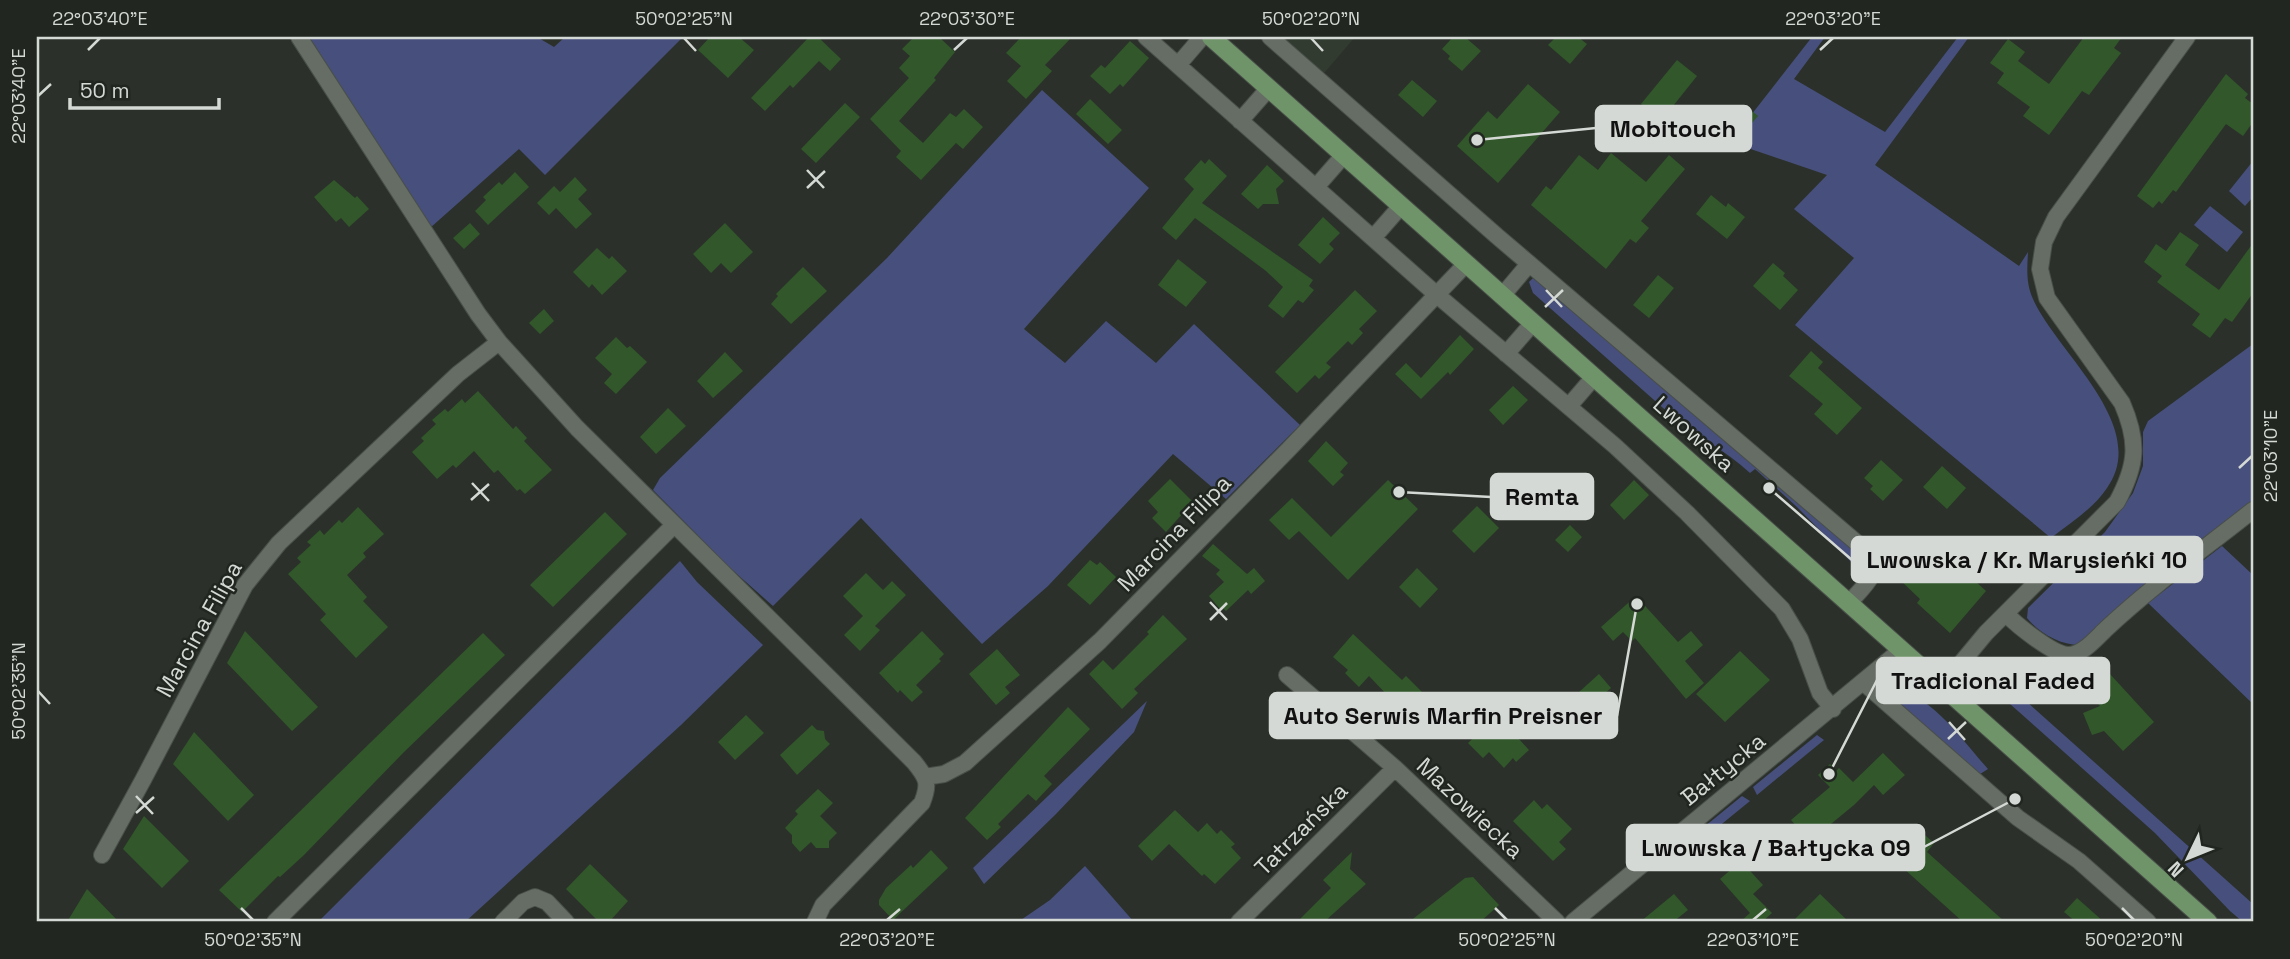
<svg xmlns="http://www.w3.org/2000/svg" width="2290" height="959" font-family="'Space Grotesk',sans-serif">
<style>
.built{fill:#313b2f}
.green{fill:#474f7d}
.building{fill:#31572a}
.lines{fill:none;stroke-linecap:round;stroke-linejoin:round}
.street-casing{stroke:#494f49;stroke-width:18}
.primary-casing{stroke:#494f49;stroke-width:20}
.street{stroke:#666d65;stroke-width:16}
.primary{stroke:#709469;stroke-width:18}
.ticks{fill:none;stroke:#d5d9d5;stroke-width:2.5}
.labels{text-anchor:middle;stroke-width:5;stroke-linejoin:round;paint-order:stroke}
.street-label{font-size:23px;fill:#d5d9d5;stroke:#212720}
.leader{fill:none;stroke:#d5d9d5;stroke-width:2.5}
.callout-dot{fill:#d5d9d5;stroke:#212720;stroke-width:2.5}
.callout{fill:#d5d9d5;stroke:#d5d9d5;stroke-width:2.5}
.callout-label{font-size:24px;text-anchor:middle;font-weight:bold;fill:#111}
.neatline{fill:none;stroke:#d5d9d5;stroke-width:2.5}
.ticks-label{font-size:18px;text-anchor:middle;fill:#d5d9d5}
</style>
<rect width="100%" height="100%" fill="#2b312a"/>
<path class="built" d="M1282 37H1355L1325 72 1320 74 1282 41Z"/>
<path class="green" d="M308 37H537L554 47 565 37H683L545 175 519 149 430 228Z
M1812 37H1825L1794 79 1885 132 1958 37H1969L1875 165 2019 266 2028 252C2027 269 2026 284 2033 299 2057 353 2151 426 2107 488 2093 509 2070 523 2051 538L1795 325 1854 258 1794 209 1827 175 1730 142Z
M1042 90 1149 188 1024 329 1065 363 1106 321 1156 363 1194 324 1300 425 1226 499 1173 454 1048 586 982 644 861 518 773 606 729 567 653 490 660 478 887 258Z
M2253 161V197L2245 206 2229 191Z
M2210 206 2243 232 2227 252 2194 225Z
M1533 278 1866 560 1867 567 1860 571 1797 507 1755 469 1750 473C1726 451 1697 436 1671 415L1533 293 1529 282Z
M2253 344V503L2079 645C2060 645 2039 633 2027 618L2028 608 2105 532 2133 493 2143 466V432L2148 421Z
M2222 546 2253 575V704L2148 603Z
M680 561 697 582 763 645 681 725 465 922H318Z
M1998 676 2253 904V922H2243L2230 911 2155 833 1992 688 1987 680Z
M1889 687C1931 693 1961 739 1988 769L1977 776 1883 692 1882 688Z
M1147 701 1134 732 1056 814 984 884 973 868Z
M1817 735 1824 740 1757 795 1753 787Z
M1742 796 1750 801 1680 858 1677 849Z
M1085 866 1134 922H1018L1050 900Z"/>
<path class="building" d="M710 37H739L754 50 728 78 698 50Z
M809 37H818L841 59 830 71 819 61 793 88 790 85 765 111 751 98Z
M914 37H939L955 52 934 78 936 80 899 121 923 143 950 113 956 117 964 109 983 127 963 149 956 143 921 180 896 157 901 151 870 119 909 78 899 68 910 56 902 49Z
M1021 37H1072L1045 65 1052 71 1026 99 1007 81 1021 66 1006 53Z
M1453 37H1465L1481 51 1462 71 1448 59 1450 56 1442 49Z
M1556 37H1578L1587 44 1570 64 1548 45Z
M2084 37H2122L2114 48 2121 53 2089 95 2082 91 2049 135 2023 116 2030 107 1997 83 2004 73 1990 63 2008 39 2025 52 2018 61 2049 84Z
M1130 41 1149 58 1123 87 1120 84 1110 94 1090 76 1101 65 1105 68Z
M1677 60 1697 76 1661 121 1641 104Z
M2226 74 2248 94 2245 98 2253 104V122L2243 136 2226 124 2176 192 2173 190 2162 204 2159 201 2153 208 2137 196Z
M1412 80 1437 101 1423 117 1398 95Z
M1528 84 1560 112 1498 183 1457 146 1488 111 1497 119Z
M1090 99 1122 130 1108 144 1076 114Z
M845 103 860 117 816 163 801 149Z
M1745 105 1758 116 1740 137 1727 126Z
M1611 153 1646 182 1669 155 1685 169 1641 221 1649 228 1636 243 1630 239 1606 269 1531 205 1546 186 1551 190 1579 155 1598 170Z
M1209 159 1227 176 1202 203 1313 280 1309 286 1314 290 1303 303 1298 300 1283 318 1268 306 1283 287 1266 271 1195 218 1176 240 1162 228 1194 189 1184 179 1201 160 1205 164Z
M1267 165 1284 181 1276 189 1279 204H1263L1258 209 1241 194Z
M515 172 529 187 488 225 475 211 486 200 483 197 499 182 502 185Z
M575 177 587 190 578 199 592 214 576 229 556 208 549 215 537 203 554 186 560 192Z
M334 180 355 198 357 196 369 209 349 227 341 218 336 222 314 197Z
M1711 195 1726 207 1728 203 1745 217 1727 239 1696 214Z
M1323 217 1340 233 1329 244 1334 249 1320 264 1298 245Z
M470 223 480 234 464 249 453 238Z
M725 223 753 252 731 273 721 263 711 273 693 254Z
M2180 232 2199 245 2185 265 2219 290 2253 243V293L2232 322 2225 318 2210 338 2192 325 2200 314 2157 282 2162 276 2144 262 2156 244 2166 251Z
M597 248 609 259 612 256 627 271 602 295 592 284 589 288 573 272Z
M1178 259 1207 282 1186 307 1158 285Z
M1773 263 1785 273 1783 276 1798 290 1780 310 1753 286Z
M803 267 827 291 791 324 771 304 778 296 776 294Z
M1658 275 1674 288 1649 318 1633 305Z
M1355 290 1377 311 1359 329 1363 333 1352 345 1348 341 1326 363 1331 367 1319 379 1315 375 1297 393 1275 372Z
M544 309 554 321 540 334 529 323Z
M1460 335 1474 349 1450 375 1448 372 1421 399 1395 374 1406 363 1421 378Z
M616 337 627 348 630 346 647 362 616 394 604 383 612 374 595 358Z
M1811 351 1823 362 1818 368 1862 408 1837 435 1814 414 1823 404 1789 376Z
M725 352 743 371 713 398 697 381Z
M1513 386 1528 400 1503 425 1489 410Z
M478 391 513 429 516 426 527 438 524 441 552 470 525 494 520 489 517 491 498 470 494 473 474 451 456 468 453 465 437 479 412 452 424 441 421 438 436 424 432 420 445 409 448 412 462 399 465 403Z
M668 408 686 426 656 454 640 437Z
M1326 441 1348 463 1340 472 1344 475 1333 486 1308 461Z
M1881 460 1903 480 1883 501 1870 489 1873 486 1864 478Z
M1942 466 1966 488 1947 509 1923 487Z
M1170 479 1193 502 1166 532 1152 518 1158 512 1148 501Z
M1388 480 1418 509 1348 580 1299 531 1289 540 1269 520 1292 498 1331 537Z
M1634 480 1649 495 1624 520 1610 505Z
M1477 506 1499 528 1474 553 1452 531Z
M358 507 384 534 363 553 366 557 347 575 367 597 363 601 388 627 356 658 320 620 326 614 288 574 301 562 297 558 311 545 307 542 320 530 324 535 339 520 342 523Z
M605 512 627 534 553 607 530 585Z
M1570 525 1582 537 1568 552 1555 540Z
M1213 544 1247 574 1254 568 1265 581 1251 594 1248 590 1226 611 1223 608 1221 610 1209 596 1224 582 1216 574 1220 570 1202 556Z
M1954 552 1979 575 1974 580 1986 591 1950 633 1917 603 1920 599 1898 578 1908 567 1913 571 1920 563 1929 571 1940 558 1945 562Z
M1090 560 1097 565 1100 562 1116 577 1090 605 1067 585Z
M1417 568 1438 589 1420 608 1399 587Z
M866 573 883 590 892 581 906 595 875 626 880 630 860 651 844 635 863 616 843 596Z
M1636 596 1678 642 1691 631 1703 645 1685 661 1704 683 1686 699 1635 638 1632 641 1623 632 1613 641 1601 627Z
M1163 615 1187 639 1134 689 1138 693 1122 709 1089 674 1103 660 1113 670 1149 634 1147 632Z
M245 631 318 707 292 731 227 663Z
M922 631 944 654 939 659 941 661 916 685 923 692 912 702 900 690 898 693 879 673Z
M483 633 505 655 404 752 304 855 280 877 278 876 242 912 219 890Z
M1353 634 1402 680 1406 676 1423 693 1418 697 1426 705 1410 719 1369 676 1359 687 1345 673 1348 670 1333 657Z
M997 649 1020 675 1005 687 1010 693 996 705 969 674Z
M1740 651 1770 680 1725 722 1696 694Z
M2099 662 2154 722 2123 751 2104 731 2092 735 2083 713 2100 706 2087 692 2091 688 2082 678Z
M1599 674 1611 688 1591 706 1579 692Z
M1068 707 1090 729 1044 776 1052 784 1036 801 1028 794 998 824 1001 827 987 840 965 818Z
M1499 713 1511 725 1508 727 1529 750 1516 762 1513 758 1504 768 1489 752 1483 758 1468 743Z
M746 715 764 733 735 760 718 742Z
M812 725 817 730 824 731 825 739 830 744 797 775 780 755Z
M194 732 254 795 228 821 173 764Z
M1883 753 1905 775 1883 795 1874 785 1854 805 1809 842 1808 841 1802 845 1792 833 1798 828 1791 820 1830 787 1818 775 1830 764 1836 771 1839 768 1853 782Z
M818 789 833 803 820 816 837 833 829 841V848H816L811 842 800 852 792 843V835L785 828 798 814 795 811Z
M1534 800 1542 809 1547 804 1572 829 1559 842 1566 849 1553 861 1513 821Z
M1175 810 1198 832 1207 823 1217 834 1221 830 1235 844 1231 847 1241 858 1215 884 1204 874 1202 876 1169 844 1152 861 1138 846Z
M144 816 189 861 162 888 123 849Z
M1917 828 1934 843 1927 852 2005 922H1963L1902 867 1907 862 1896 852Z
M931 850 948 868 893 920 879 905V900L886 888 911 865 913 868Z
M1352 852 1350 869 1366 884 1324 922H1297L1331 888 1323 880Z
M1741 861 1763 885 1753 894 1772 913 1762 922H1740L1750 913 1720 879Z
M590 864 628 901 609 922H599L566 889Z
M1473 877 1499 905 1480 922H1409L1465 878Z
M87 889 119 922H67Z
M1674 894 1688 910 1673 922H1640Z
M1820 894 1849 922H1792Z
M2077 898 2104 922H2076L2064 912Z"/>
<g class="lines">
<g class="street-casing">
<path id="street" d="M299 37 478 314 499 342 577 428 914 762C927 778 930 783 922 803L823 905 815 922
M1146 37 1437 295 1615 446 1687 513 1782 609 1800 639 1820 693 1833 709
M1270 37 1498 237 1870 554C1883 572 1861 589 1849 603
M1178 65 1202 37
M1240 121 1269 88
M1316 187 1344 155
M1373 238 1401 206
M1502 296 1529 264
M1506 354 1533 323
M1569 406 1594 377
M2006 614C2017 625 2052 654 2068 655 2083 655 2097 637 2107 628 2153 585 2204 549 2253 510
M1287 675 1395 768 1557 922
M1864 683 2018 818 2079 861 2148 922
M1942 686 1986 633 2117 502C2137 465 2139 442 2122 403L2047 298 2040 269 2044 242 2056 217 2187 37
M925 777 944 774 965 763 1100 641 1288 450 1466 264
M102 855 143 780 245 585 279 543 458 374 499 342
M275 922 674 525
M503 922 523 902 535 897 547 902 566 922
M1239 922 1395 768
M1573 922 1901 650"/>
</g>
<g class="primary-casing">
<path id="primary" d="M1211 37 2208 922"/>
</g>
<use href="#street" class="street"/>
<use href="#primary" class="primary"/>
</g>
<path class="ticks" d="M684 38 696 51M1311 38 1323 51M88 50 100 38M954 50 967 38M1820 50 1833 38M38 96 51 84M807 170 824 188M807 188 825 171M1546 290 1562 307M1545 307 1563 290M2239 468 2252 456M472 483 489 501M471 500 489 484M1210 602 1227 620M1210 620 1227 603M38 691 50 704M1949 722 1965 740M1948 739 1966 722M136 796 153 814M136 813 154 797M241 908 253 920M1495 908 1507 920M2122 908 2134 920M887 920 900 909M1753 920 1766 909"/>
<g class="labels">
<g class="street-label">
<text transform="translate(1694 434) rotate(42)" y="8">Lwowska</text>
<text transform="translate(1174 533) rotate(-46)" y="8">Marcina Filipa</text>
<text transform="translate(199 629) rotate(-61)" y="8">Marcina Filipa</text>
<text transform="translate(1723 769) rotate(-39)" y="8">Bałtycka</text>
<text transform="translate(1470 808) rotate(43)" y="8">Mazowiecka</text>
<text transform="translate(1301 829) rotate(-45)" y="8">Tatrzańska</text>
</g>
</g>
<path class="leader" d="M1477 140L1596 128M1399 492L1491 497M1769 488L1852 560M1829 774L1877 680M1637 604L1617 716M2015 799L1924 847"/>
<g class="callout-dot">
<circle cx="1477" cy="140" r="7"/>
<circle cx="1399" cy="492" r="7"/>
<circle cx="1769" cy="488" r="7"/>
<circle cx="1829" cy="774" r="7"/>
<circle cx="1637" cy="604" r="7"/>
<circle cx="2015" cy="799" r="7"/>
</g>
<g class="callout">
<rect x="1596" y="106" width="155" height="45" rx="7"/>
<rect x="1491" y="474" width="102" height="45" rx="7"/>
<rect x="1852" y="537" width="350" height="45" rx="7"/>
<rect x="1877" y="658" width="232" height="45" rx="7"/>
<rect x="1270" y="693" width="347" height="45" rx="7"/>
<rect x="1627" y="825" width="297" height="45" rx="7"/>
</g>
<g class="callout-label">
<text x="1673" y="137">Mobitouch</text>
<text x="1542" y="505">Remta</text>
<text x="2027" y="568">Lwowska / Kr. Marysieńki 10</text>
<text x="1993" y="689">Tradicional Faded</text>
<text x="1443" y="724">Auto Serwis Marfin Preisner</text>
<text x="1776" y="856">Lwowska / Bałtycka 09</text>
</g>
<rect width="2290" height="959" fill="none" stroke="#212720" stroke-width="77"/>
<g transform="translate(2188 858) rotate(227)" stroke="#212720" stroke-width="5" paint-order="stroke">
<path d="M0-5L12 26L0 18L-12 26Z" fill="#d5d9d5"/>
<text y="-10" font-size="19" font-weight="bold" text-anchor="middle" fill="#d5d9d5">N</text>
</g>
<path d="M70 98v10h149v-10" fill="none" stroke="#d5d9d5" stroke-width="3.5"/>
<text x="80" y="98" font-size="21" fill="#d5d9d5" stroke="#212720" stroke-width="5" paint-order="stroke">50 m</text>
<rect x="38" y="38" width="2214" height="882" class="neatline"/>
<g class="ticks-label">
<text x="100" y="25">22°03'40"E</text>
<text x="684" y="25">50°02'25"N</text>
<text x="967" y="25">22°03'30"E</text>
<text x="1311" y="25">50°02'20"N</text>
<text x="1833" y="25">22°03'20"E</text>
<text transform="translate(19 96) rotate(-90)" y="6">22°03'40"E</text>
<text transform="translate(2271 456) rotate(-90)" y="6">22°03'10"E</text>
<text transform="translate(19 691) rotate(-90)" y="6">50°02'35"N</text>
<text x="253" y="946">50°02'35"N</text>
<text x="887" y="946">22°03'20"E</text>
<text x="1507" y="946">50°02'25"N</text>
<text x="1753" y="946">22°03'10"E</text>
<text x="2134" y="946">50°02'20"N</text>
</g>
</svg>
